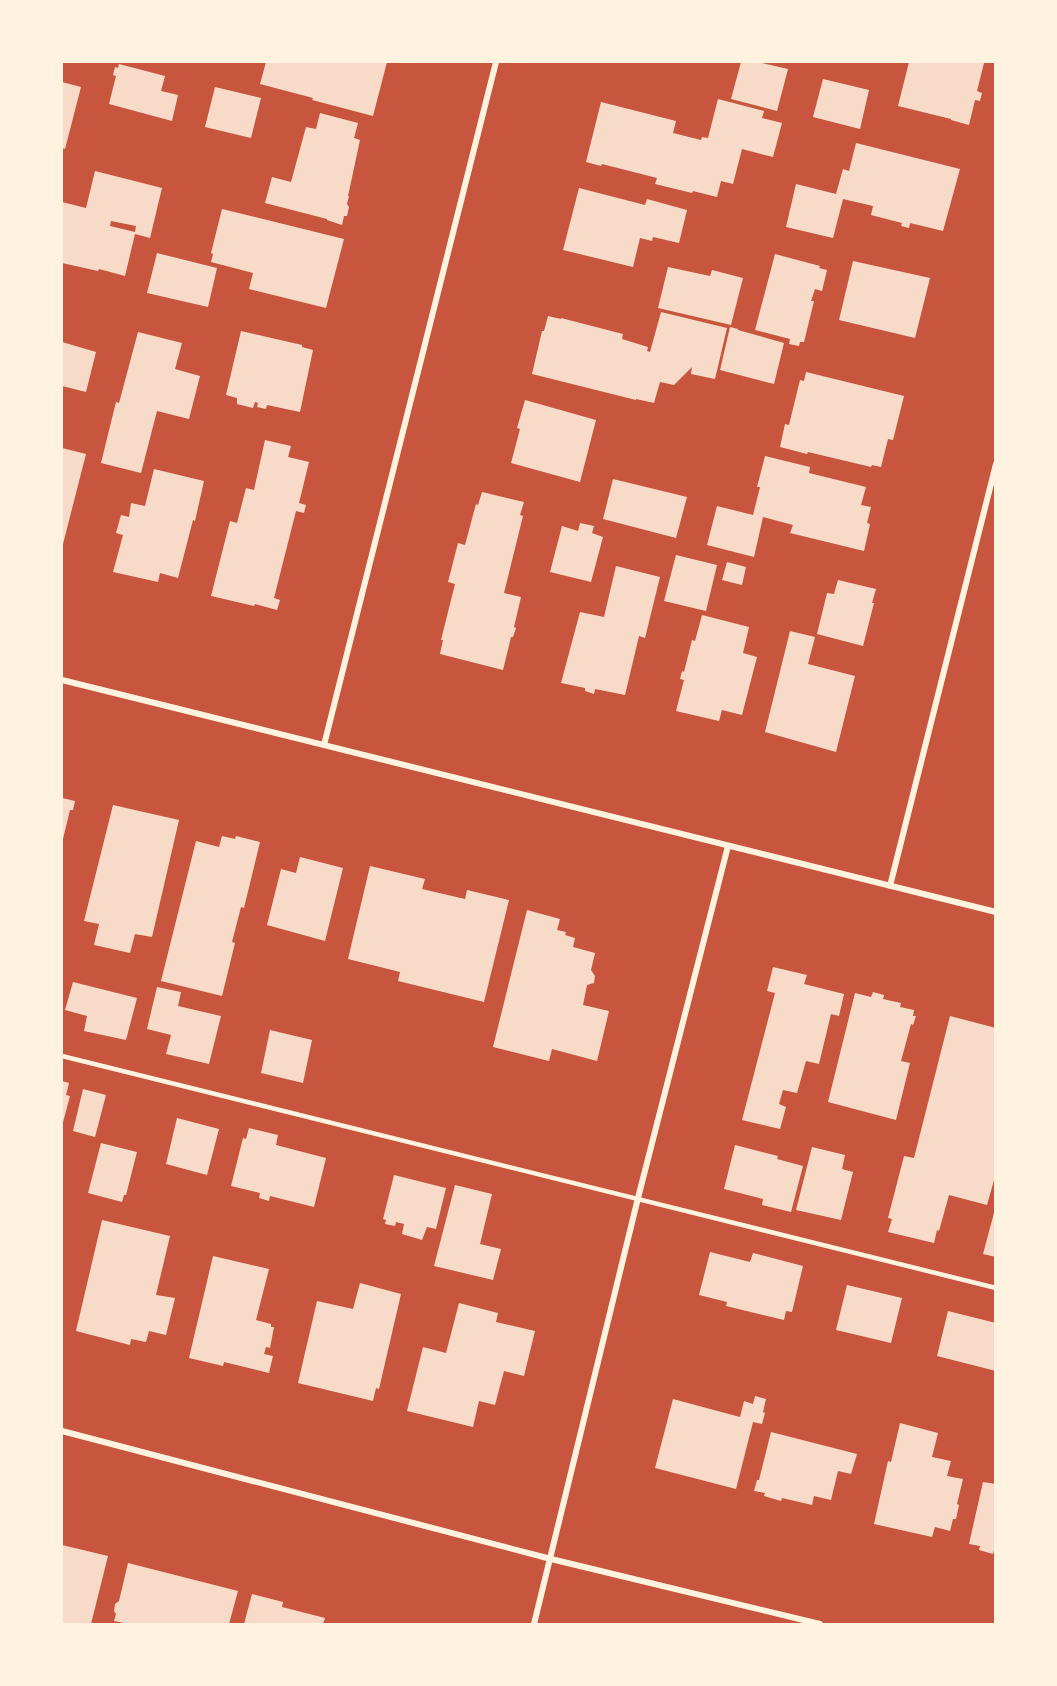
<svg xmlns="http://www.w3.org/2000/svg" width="1057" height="1686" font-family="'Source Sans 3',sans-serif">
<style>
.building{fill:#f7dbc8;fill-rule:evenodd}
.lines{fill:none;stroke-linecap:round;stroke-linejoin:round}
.service{stroke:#fff3e0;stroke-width:4.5}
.minor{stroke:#fff3e0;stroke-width:6}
</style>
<rect width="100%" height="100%" fill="#c8553d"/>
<path class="building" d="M266 62H387L373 116 312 100 313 98 260 84Z
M741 62H758L788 69 777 111 731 99Z
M909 62H977L984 63 977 91 982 93 980 101 975 100 969 125 951 120V119L898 106Z
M119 64 165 76 161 91 178 95 172 121 109 104 116 76 113 75 115 67 118 68Z
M823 79 869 90 860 129 813 117Z
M62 82 81 87 65 149 62 148Z
M215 87 261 98 251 138 205 127Z
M718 99 764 111 762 118 782 123 773 157 742 149 733 184 721 181 717 197 693 191 692 193 655 184 657 178 602 164 601 166 586 162 601 102 676 121 673 133 701 140 702 137 708 138Z
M320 113 358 123 354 138 360 140 348 196H349L347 204 349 207 347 216H344L342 225 327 220V219L265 203 272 177 291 182 306 127 316 129Z
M856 143 960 169 943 231 910 223 909 228 901 226 902 223 871 215 873 206 843 199 833 238 786 227 796 184 836 194 843 169 849 171Z
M95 171 162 188 150 238 135 234 125 276 99 269 98 271 62 263V202L86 208ZM111 221 136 226 135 232 110 226Z
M579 188 645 205 647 199 687 210 679 243 653 237 652 241 640 238 633 267 563 250Z
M222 209 344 239 326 308 249 289 253 273 211 262 213 254 211 253Z
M157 253 217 268 208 307 147 293Z
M775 254 820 266 819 268 827 270 822 291 815 289 811 301H814L804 342H800L799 346 789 344 790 339 755 330Z
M853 261 930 278 915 338 839 320Z
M668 267 710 276 712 270 743 278 731 325 658 308Z
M661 312 727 328 715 379 691 374 692 367 674 385 660 382 654 403 636 399V400L532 374 542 331H544L548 316 561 319V318L623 334 622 339 648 347 647 351 650 352Z
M730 327 738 329V330L784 343 774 384 720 370Z
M241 331 302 345V347L313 350 300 412 267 405 266 409 257 407 258 403 255 402 253 408 237 404V398L226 395Z
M138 332 182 343 175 369 200 376 189 419 157 411 141 473 101 463 116 402 119 403Z
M62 342 96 352 86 392 62 386Z
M806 372 904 396 893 440 888 439 881 467 872 465 871 467 808 452 807 454 780 447 785 424 789 425 800 380 804 381Z
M525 400 596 420 580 482 511 463 520 429 517 428Z
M265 440 291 446 288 457 309 462 299 503 306 505 304 513 296 511 274 598 280 600 277 610 255 604 254 606 211 596 230 521 237 523 246 488 254 490Z
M62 448 86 454 62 548Z
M765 456 810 467 809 473 866 487 861 505 871 507 867 523 870 524 864 551 790 533 793 525 763 517 754 557 707 545 717 506 753 515 760 487H757Z
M154 469 204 481 195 521 193 520 178 578 160 573 158 582 113 572 123 535 116 533 121 515 129 517 131 503 145 506Z
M613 479 687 497 676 538 603 519Z
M482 492 524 502 520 515 523 516 504 593 521 597 514 627 516 628 513 637H511L503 670 440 654 443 640H441L455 584 448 582 458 543 465 545 476 504 478 505Z
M580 523 594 526 592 533 603 537 591 582 550 572 562 526 578 531Z
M676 555 717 565 706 611 664 601Z
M727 562 746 567 742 585 722 580Z
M616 566 660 577 645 638 639 636 625 695 595 689 594 694 585 691V688L561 683 580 612 604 617Z
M838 580 876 589 872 603H874L863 646 817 634 827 593 834 594Z
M702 615 749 627 743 653 757 657 742 715 722 710 719 721 676 711 684 680 680 679 682 671 684 672 692 640 695 641Z
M790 631 815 637 808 664 855 676 836 752 765 732Z
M62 798 75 801 73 810H70L62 843Z
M113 805 179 820 152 937 135 934 130 953 94 945 99 924 84 921Z
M222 836 235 839 236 836 260 842 244 908 241 907 232 942 235 943 222 996 161 981 196 841 219 847Z
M300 857 343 868 325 941 267 925 281 869 296 873Z
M370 866 425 879 422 889 465 899 467 890 509 900 484 1002 398 981 400 972 348 959Z
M527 910 560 919 557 930 566 932 565 935 575 938 573 947 595 953 591 970 595 976 594 983 587 985 583 1005 609 1011 597 1061 552 1049 549 1061 493 1047Z
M773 967 807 975 804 984 844 994 839 1016 831 1014 819 1064 806 1061 797 1093 783 1090 779 1104 786 1107 780 1129 742 1120 775 993 767 991Z
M73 982 137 998 126 1040 84 1031 87 1016 65 1010Z
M157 987 181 992 178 1006 221 1016 209 1064 166 1054 171 1035 147 1029Z
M873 992 884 995 883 999 901 1003 900 1007 914 1010 913 1016H916L913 1025 911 1024 901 1061 910 1063 896 1120 828 1102 855 993 871 997Z
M950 1016 996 1028V1173L987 1205 949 1195 939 1231 937 1230 934 1243 888 1232 892 1219 888 1218 904 1156 914 1158Z
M270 1030 312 1040 303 1083 261 1073Z
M62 1081 69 1083 66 1095 70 1096 62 1126Z
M83 1089 106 1095 95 1137 73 1131Z
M177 1118 219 1129 207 1175 166 1164Z
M249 1128 278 1135 276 1145 326 1158 314 1207 270 1196 269 1201 259 1198 260 1193 231 1186 243 1138 246 1139Z
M101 1143 137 1152 126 1195H124L122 1202 88 1193Z
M735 1145 778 1156 777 1159 803 1166 791 1212 762 1205 763 1199 724 1189Z
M812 1147 845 1155 842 1169 853 1172 841 1220 796 1210Z
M394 1175 446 1188 436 1229 427 1227 422 1240 402 1234 404 1224 396 1222 395 1226 385 1224 386 1220 383 1219Z
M455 1185 492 1194 480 1244 501 1249 493 1280 434 1266Z
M995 1209H996V1257L983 1254Z
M102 1220 170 1236 156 1295 175 1298 166 1335 149 1331 146 1342 131 1339 130 1345 76 1331Z
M710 1252 750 1262 753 1253 803 1266 792 1312 786 1311 784 1320 726 1306 727 1302 699 1295Z
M213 1256 269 1269 256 1320 271 1324V1327H274L270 1348 266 1347 264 1354 273 1356 269 1373 224 1362 223 1366 189 1358Z
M360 1283 401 1294 379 1389 376 1388 373 1401 298 1383 317 1301 353 1309Z
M847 1285 902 1298 891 1343 836 1330Z
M459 1303 498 1313 496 1322 535 1331 524 1376 504 1371 495 1405 479 1401 473 1427 407 1411 423 1347 446 1353Z
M948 1311 996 1323V1371L937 1356Z
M755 1396 766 1399 763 1412 765 1413 762 1424 753 1422 736 1489 655 1468 673 1399 740 1417 744 1401 753 1404Z
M900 1423 938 1433 932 1457 951 1461 947 1476 963 1479 957 1504 959 1505 956 1519H953L950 1531 935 1527 932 1537 874 1524 888 1461 891 1462Z
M771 1432 857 1454 851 1474 838 1471 831 1500 814 1496 812 1505 782 1498 781 1501 764 1496 765 1493 754 1491 757 1480H759Z
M983 1482 996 1484V1551L994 1550 993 1554 979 1550 980 1546 969 1544Z
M62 1545 108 1556 91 1624H62Z
M128 1563 238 1591 229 1624 216 1623V1624H129L114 1621 116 1614 114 1611 115 1604 119 1601Z
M252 1594 283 1602 282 1607 325 1618 323 1624H244Z"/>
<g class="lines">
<path class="service" d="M62 1056 996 1288"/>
<path class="minor" d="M62 680 996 912
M324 745 496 62
M890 886 996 464
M62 1431 551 1559 820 1624
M534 1624 638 1198 728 846"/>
</g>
<rect width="1057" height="1686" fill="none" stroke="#fff3e0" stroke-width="126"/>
</svg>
